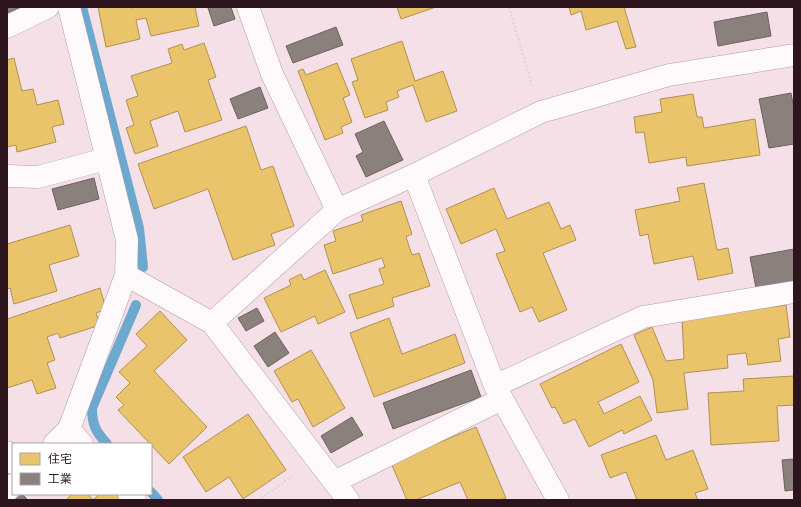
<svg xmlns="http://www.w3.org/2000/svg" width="801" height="507" font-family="'Noto Sans','Noto Sans JP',sans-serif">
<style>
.homes{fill:#e9c46a;stroke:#b19053}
.industry{fill:#8a817c;stroke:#6e6160}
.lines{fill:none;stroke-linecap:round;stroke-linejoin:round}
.stream{stroke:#6da9ce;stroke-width:10}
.minor-casing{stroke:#b19da4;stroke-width:23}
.path{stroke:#ddd7d9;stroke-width:2.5;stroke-dasharray:2 2;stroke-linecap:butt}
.minor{stroke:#fefafc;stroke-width:22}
</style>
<rect width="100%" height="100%" fill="#f6e0e8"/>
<path class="homes" d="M98 7H131V8L136 7H195L199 26 151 36 146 18 136 20 140 39 106 47Z
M397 7H436L401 19Z
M569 7H624L636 47 626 49 617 21 586 30 581 11 571 15Z
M402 41 415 81 443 71 457 111 426 122 413 85 397 91 399 97 386 102 388 110 365 118 352 82 358 80 351 59Z
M204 43 216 77 208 80 222 120 185 132 178 111 150 121 158 146 135 154 126 128 134 125 126 100 138 96 131 76 172 63 168 49 182 44 184 50Z
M14 58 22 91 33 89 37 105 58 100 64 124 52 127 56 142 17 152 16 145 7 147V60Z
M337 63 350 95 343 98 352 122 341 127 343 133 325 140 298 71 303 69 306 75Z
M693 94 697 117H702L704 128 755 119 760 155 687 166 686 157 649 163 644 132 636 133 634 117 662 112 660 99Z
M246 126 261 170 273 166 294 226 271 234 275 245 233 260 208 189 154 209 138 164Z
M704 183 717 250 728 248 733 273 698 280 693 256 654 264 648 234 640 236 635 210 680 201 677 188Z
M494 188 507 219 549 202 561 229 570 225 576 240 543 253 567 310 539 322 532 307 520 312 496 254 505 251 496 229 461 244 446 209Z
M401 201 412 234 406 237 412 255 419 253 430 286 392 298 394 306 357 319 349 295 384 284 379 269 385 267 382 258 333 274 324 245 336 241 333 231 363 221 361 215Z
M70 225 79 256 49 265 57 291 14 304 10 288 7 289V244Z
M325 270 345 312 318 324 315 316 281 332 264 298 291 285 289 280 301 274 304 280Z
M100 288 106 309 96 313 100 325 60 338 58 333 47 337 55 360 47 363 56 388 37 394 32 380 7 388V319Z
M786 305 790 337 778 339 781 361 748 365 746 353 727 355 728 368 684 373 688 409 657 413 653 380 634 335 652 327 666 361 684 359 682 319Z
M160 311 187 340 154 371 207 427 169 464 118 410 124 405 116 397 130 383 119 372 147 346 136 334Z
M389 318 402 354 455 334 465 363 374 397 350 333Z
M621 344 639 382 598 402 604 414 640 396 652 420 624 434 622 430 589 447 575 419 564 424 555 407 552 408 540 384Z
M311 350 345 408 313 427 298 399 292 402 274 371Z
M794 376V405L777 406 779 441 711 445 708 393 744 391 743 379Z
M248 414 286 470 243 499 229 477 206 492 183 457Z
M476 427 506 498 500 500H468L460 482 416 500H407L391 463Z
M656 435 666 460 693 450 708 489 695 493 698 500H637L626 472 610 478 601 455Z
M72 494H88L93 500H66Z
M100 494H116L121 500H93Z"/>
<path class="industry" d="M7 7H21L7 13Z
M211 7H231L235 19 214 26 208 8Z
M767 12 771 36 718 46 714 22Z
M336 27 343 45 293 63 286 46Z
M260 87 268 108 238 119 230 99Z
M791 93 794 109V144L769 148 759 99Z
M384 121 403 160 366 177 356 156 363 152 355 134Z
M94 178 99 199 58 210 52 189Z
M794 249V281L756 288 750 257Z
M257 308 264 321 246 331 238 318Z
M275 332 289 353 268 367 254 346Z
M471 370 481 397 393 429 383 403Z
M352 417 363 435 331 453 321 436Z
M794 459V490L785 491 782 460Z
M22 494 28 500H15Z"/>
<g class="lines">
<path class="stream" d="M82 7 139 228 143 267
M107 444C96 432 92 425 92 408L136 305
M151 492 158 500"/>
<g class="minor-casing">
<path id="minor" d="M248 7 272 74 337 210
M7 27 48 7
M414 175 541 112 669 75 794 55
M7 176 38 177 106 159
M126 275 212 323 348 500
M212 323 337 210 414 175 495 386 558 500
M495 386 643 317 794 292
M69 429 82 444
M54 444 69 429 126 275 127 240 69 7
M7 452 13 463
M334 482 502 399
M7 491 13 485
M129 494 135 500"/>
</g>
<path class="path" d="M509 7 532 85
M258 500 294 475"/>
<use href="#minor" class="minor"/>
</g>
<rect width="801" height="507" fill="none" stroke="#2d151e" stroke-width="16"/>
<rect x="12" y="443" width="140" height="52" fill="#ffffff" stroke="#aba1a5"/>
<rect x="20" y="453" width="20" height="12" fill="#e9c46a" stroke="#aba1a5"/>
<text x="48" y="463" font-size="12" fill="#2d151e">住宅</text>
<rect x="20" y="473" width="20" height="12" fill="#8a817c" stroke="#aba1a5"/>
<text x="48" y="483" font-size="12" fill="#2d151e">工業</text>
</svg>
